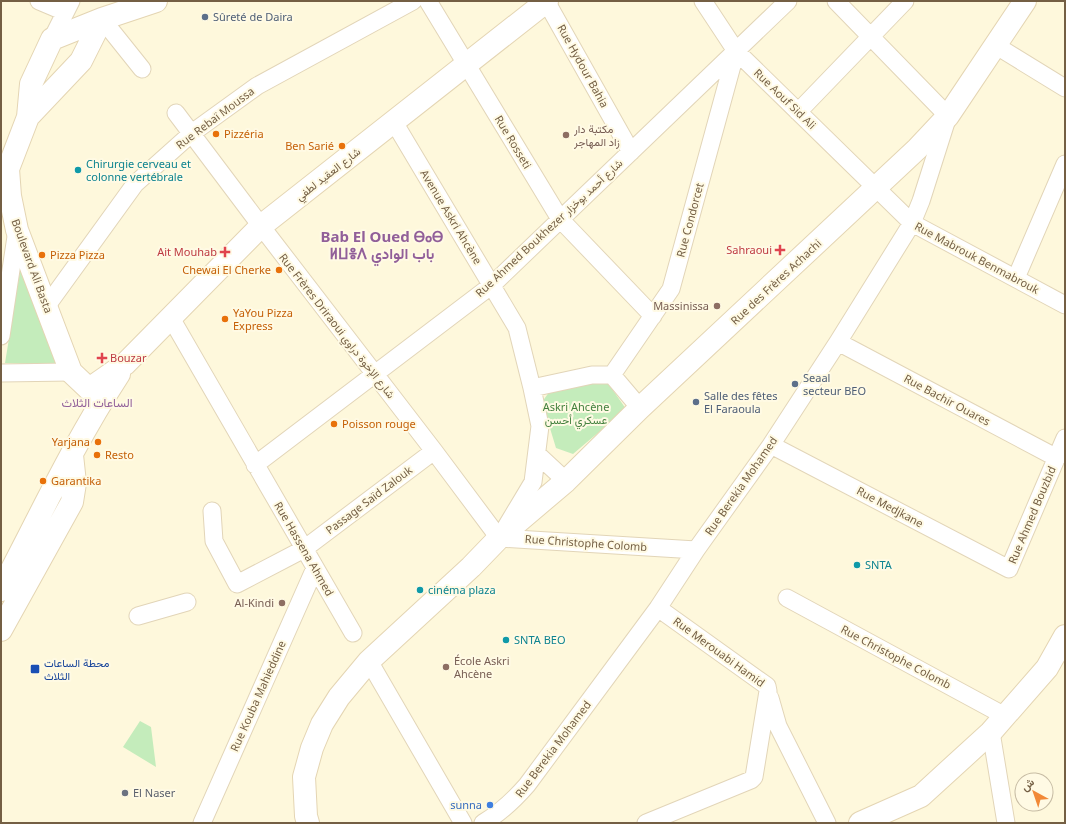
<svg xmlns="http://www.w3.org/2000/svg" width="1066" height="824" font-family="'Noto Sans',Vazirmatn,'Noto Sans Tifinagh',sans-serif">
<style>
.green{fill:#c4ecbb}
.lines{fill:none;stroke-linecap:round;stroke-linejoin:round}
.street-casing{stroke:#e2d5b8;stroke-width:19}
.secondary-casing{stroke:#e4d5b3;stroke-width:24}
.street{stroke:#fff;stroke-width:17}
.secondary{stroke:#fff;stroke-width:22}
.service-dot{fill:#5c6f8a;stroke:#fffae4;stroke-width:1.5}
.food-dot{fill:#e8710a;stroke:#fffae4;stroke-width:1.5}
.education-dot{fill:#8d6e63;stroke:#fffae4;stroke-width:1.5}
.culture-dot{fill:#0f9aa8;stroke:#fffae4;stroke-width:1.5}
.health-dot{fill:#e0444e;stroke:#fffae4;stroke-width:1.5}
.transit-dot{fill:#1a4fb4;stroke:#fffae4;stroke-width:1.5}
.worship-dot{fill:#6b7280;stroke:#fffae4;stroke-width:1.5}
.shop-dot{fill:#3f7fe0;stroke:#fffae4;stroke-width:1.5}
.labels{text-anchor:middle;stroke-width:4;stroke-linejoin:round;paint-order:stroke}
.service-label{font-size:11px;fill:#4e5e75;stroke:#fffae4;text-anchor:start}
.street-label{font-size:11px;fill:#745f44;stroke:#fffae4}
.education-label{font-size:11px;fill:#785e54;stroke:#fffae4;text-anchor:start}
.food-label{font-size:11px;fill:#c56008;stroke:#fffae4;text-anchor:start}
.culture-label{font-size:11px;fill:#0d838f;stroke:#fffae4;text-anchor:start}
.health-label{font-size:11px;fill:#be3a42;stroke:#fffae4;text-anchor:end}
.park-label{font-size:11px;fill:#43813e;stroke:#fffae4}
.transit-label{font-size:11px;fill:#164399;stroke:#fffae4;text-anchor:start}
.worship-label{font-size:11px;fill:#5b616d;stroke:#fffae4;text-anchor:start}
.shop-label{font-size:11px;fill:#366cbe;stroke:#fffae4;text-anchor:end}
.neighbourhood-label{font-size:12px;fill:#915f99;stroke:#fffae4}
.district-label{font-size:15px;font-weight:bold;fill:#915f99;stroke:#fffae4}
</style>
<rect width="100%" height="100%" fill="#fef8dc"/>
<path class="green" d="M22 259 61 365 5 363Z
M586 381 608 383 626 409 573 454 556 448 542 402 552 388Z
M140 721 151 727 156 767 123 747Z"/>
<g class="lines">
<g class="street-casing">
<path id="street" d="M39 1 65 12
M428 1 560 219 653 316
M546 1 631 152
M703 1 736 51 912 223 1065 305
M102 19 142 69
M52 39 71 1
M995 45 1065 88
M798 112 905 1
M176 113 261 226 434 451 499 538
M394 122 517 328 532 388 540 426 533 482 506 527
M1016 278 1065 164
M46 307 135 184 192 133 257 86 413 1
M171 318 353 633
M1 336 17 230
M838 342 1057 458
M1 373 71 372
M612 375 671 289 736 51
M532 388 592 375H612L640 408
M771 445 1009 569 1065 438
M537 454 566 481
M255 465 492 285 788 1
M212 511 214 541 237 584 304 549 434 451
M499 538 696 550
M787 598 1005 716
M138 616 187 602
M369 661 463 823
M770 698 778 726 827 823
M991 732 1006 823
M202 823 315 568
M483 823C500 813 514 800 527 785L658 608 696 550 771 445 838 342 912 223 921 201 948 116 836 1
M646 823 751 780 754 777 768 691 767 686 658 608"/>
</g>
<g class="secondary-casing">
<path id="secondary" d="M28 117 81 61 102 19
M89 389 125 364 261 226 547 1
M89 389 71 372 17 230 10 196 8 169 28 117 31 84 52 39 102 19 156 1
M1 590C39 518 74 443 119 374
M1 630 72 502 75 483 72 455
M308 823 306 816 304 777 312 748 322 724 339 697 369 661 471 567 499 538 566 481 640 408 917 149 948 116 1025 1
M860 823 921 796 991 732 1047 668 1065 636"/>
</g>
<use href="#street" class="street"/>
<use href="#secondary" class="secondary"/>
</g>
<g class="service-dot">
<circle cx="205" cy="17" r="4"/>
<circle cx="795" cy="384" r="4"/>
<circle cx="696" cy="402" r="4"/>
</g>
<g class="food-dot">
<circle cx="216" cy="134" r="4"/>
<circle cx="342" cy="146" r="4"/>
<circle cx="42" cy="255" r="4"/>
<circle cx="279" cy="270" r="4"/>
<circle cx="225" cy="319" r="4"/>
<circle cx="334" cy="424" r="4"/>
<circle cx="98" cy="442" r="4"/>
<circle cx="97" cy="455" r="4"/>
<circle cx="43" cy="481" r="4"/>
</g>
<g class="education-dot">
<circle cx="566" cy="135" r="4"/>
<circle cx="717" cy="306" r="4"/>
<circle cx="282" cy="603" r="4"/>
<circle cx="446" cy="667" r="4"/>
</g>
<g class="culture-dot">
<circle cx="78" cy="170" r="4"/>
<circle cx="857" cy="565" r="4"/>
<circle cx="420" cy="590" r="4"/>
<circle cx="506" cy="640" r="4"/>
</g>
<g class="health-dot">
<path d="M778 244h4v4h4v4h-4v4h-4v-4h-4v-4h4z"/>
<path d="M223 246h4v4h4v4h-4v4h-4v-4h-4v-4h4z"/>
<path d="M100 352h4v4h4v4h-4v4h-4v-4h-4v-4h4z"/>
</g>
<rect class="transit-dot" x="30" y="664" width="10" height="10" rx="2"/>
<circle class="worship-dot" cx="125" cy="793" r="4"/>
<circle class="shop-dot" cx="490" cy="805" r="4"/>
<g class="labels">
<g class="service-label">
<text x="213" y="21">Sûreté de Daira</text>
<text x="803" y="382">Seaal<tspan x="803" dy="13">secteur BEO</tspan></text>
<text x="704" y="400">Salle des fêtes<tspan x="704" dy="13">El Faraoula</tspan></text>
</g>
<g class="street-label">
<text transform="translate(583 66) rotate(61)" y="4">Rue Hydour Bahia</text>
<text transform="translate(785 99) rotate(44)" y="4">Rue Aouf Sid Ali</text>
<text transform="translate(215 118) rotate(-37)" y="4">Rue Rebaï Moussa</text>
<text transform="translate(513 142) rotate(59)" y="4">Rue Rosseti</text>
<text transform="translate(328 174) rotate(-38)" y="4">شارع العقيد لطفي</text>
<text transform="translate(451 217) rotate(59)" y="4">Avenue Askri Ahcène</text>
<text transform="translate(690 220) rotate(-75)" y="4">Rue Condorcet</text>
<text transform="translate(549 228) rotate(-43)" y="4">Rue Ahmed Boukhezer شارع أحمد بوخزار</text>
<text transform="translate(977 258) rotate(28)" y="4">Rue Mabrouk Benmabrouk</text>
<text transform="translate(32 266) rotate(70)" y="4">Boulevard Ali Basta</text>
<text transform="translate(776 282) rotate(-43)" y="4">Rue des Frères Achachi</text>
<text transform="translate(337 326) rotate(52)" y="4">Rue Frères Driraoui شارع الإخوة دراوي</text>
<text transform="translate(947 400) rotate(28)" y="4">Rue Bachir Ouares</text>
<text transform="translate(741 486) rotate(-55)" y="4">Rue Berekia Mohamed</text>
<text transform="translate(369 500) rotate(-37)" y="4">Passage Saïd Zalouk</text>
<text transform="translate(890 507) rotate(28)" y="4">Rue Medjkane</text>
<text transform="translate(1032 515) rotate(-67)" y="4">Rue Ahmed Bouzbid</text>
<text transform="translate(586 543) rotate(4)" y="4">Rue Christophe Colomb</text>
<text transform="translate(304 549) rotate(60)" y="4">Rue Hassena Ahmed</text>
<text transform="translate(719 652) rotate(36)" y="4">Rue Merouabi Hamid</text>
<text transform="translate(896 657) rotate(28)" y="4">Rue Christophe Colomb</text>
<text transform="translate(258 696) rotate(-66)" y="4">Rue Kouba Mahieddine</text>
<text transform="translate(553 749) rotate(-53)" y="4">Rue Berekia Mohamed</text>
</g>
<g class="education-label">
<text x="574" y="133">مكتبة دار<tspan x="574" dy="13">زاد المهاجر</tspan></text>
<text x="709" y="310" text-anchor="end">Massinissa</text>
<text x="274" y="607" text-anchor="end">Al-Kindi</text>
<text x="454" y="665">École Askri<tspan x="454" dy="13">Ahcène</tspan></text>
</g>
<g class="food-label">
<text x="224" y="138">Pizzéria</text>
<text x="334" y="150" text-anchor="end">Ben Sarié</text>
<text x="50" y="259">Pizza Pizza</text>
<text x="271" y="274" text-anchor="end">Chewai El Cherke</text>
<text x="233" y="317">YaYou Pizza<tspan x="233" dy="13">Express</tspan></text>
<text x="342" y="428">Poisson rouge</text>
<text x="90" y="446" text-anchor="end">Yarjana</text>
<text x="105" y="459">Resto</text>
<text x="51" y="485">Garantika</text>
</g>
<g class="culture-label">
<text x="86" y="168">Chirurgie cerveau et<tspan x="86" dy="13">colonne vertébrale</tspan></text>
<text x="865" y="569">SNTA</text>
<text x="428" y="594">cinéma plaza</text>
<text x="514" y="644">SNTA BEO</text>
</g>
<g class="health-label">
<text x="772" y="254">Sahraoui</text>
<text x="217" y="256">Ait Mouhab</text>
<text x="110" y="362" text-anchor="start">Bouzar</text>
</g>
<g class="park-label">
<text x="576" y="411">Askri Ahcène<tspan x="576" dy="13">عسكري أحسن</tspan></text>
</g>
<g class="transit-label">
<text x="44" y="667">محطة الساعات<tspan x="44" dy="13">الثلاث</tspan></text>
</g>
<g class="worship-label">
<text x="133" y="797">El Naser</text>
</g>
<g class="shop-label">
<text x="482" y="809">sunna</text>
</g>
<g class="neighbourhood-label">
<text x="97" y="407">الساعات الثلاث</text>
</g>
<g class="district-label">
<text x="382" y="242">Bab El Oued ⴱⴰⴱ<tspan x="382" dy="17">ⵍⵡⴻⴷ باب الوادي</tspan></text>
</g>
</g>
<rect width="1066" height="824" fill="none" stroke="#745f44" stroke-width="4"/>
<g transform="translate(1034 792) rotate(320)"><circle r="19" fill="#fffae4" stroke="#c7bca4"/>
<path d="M0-3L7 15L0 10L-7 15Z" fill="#f28937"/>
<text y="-6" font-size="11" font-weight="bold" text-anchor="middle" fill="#745f44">ش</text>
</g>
</svg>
